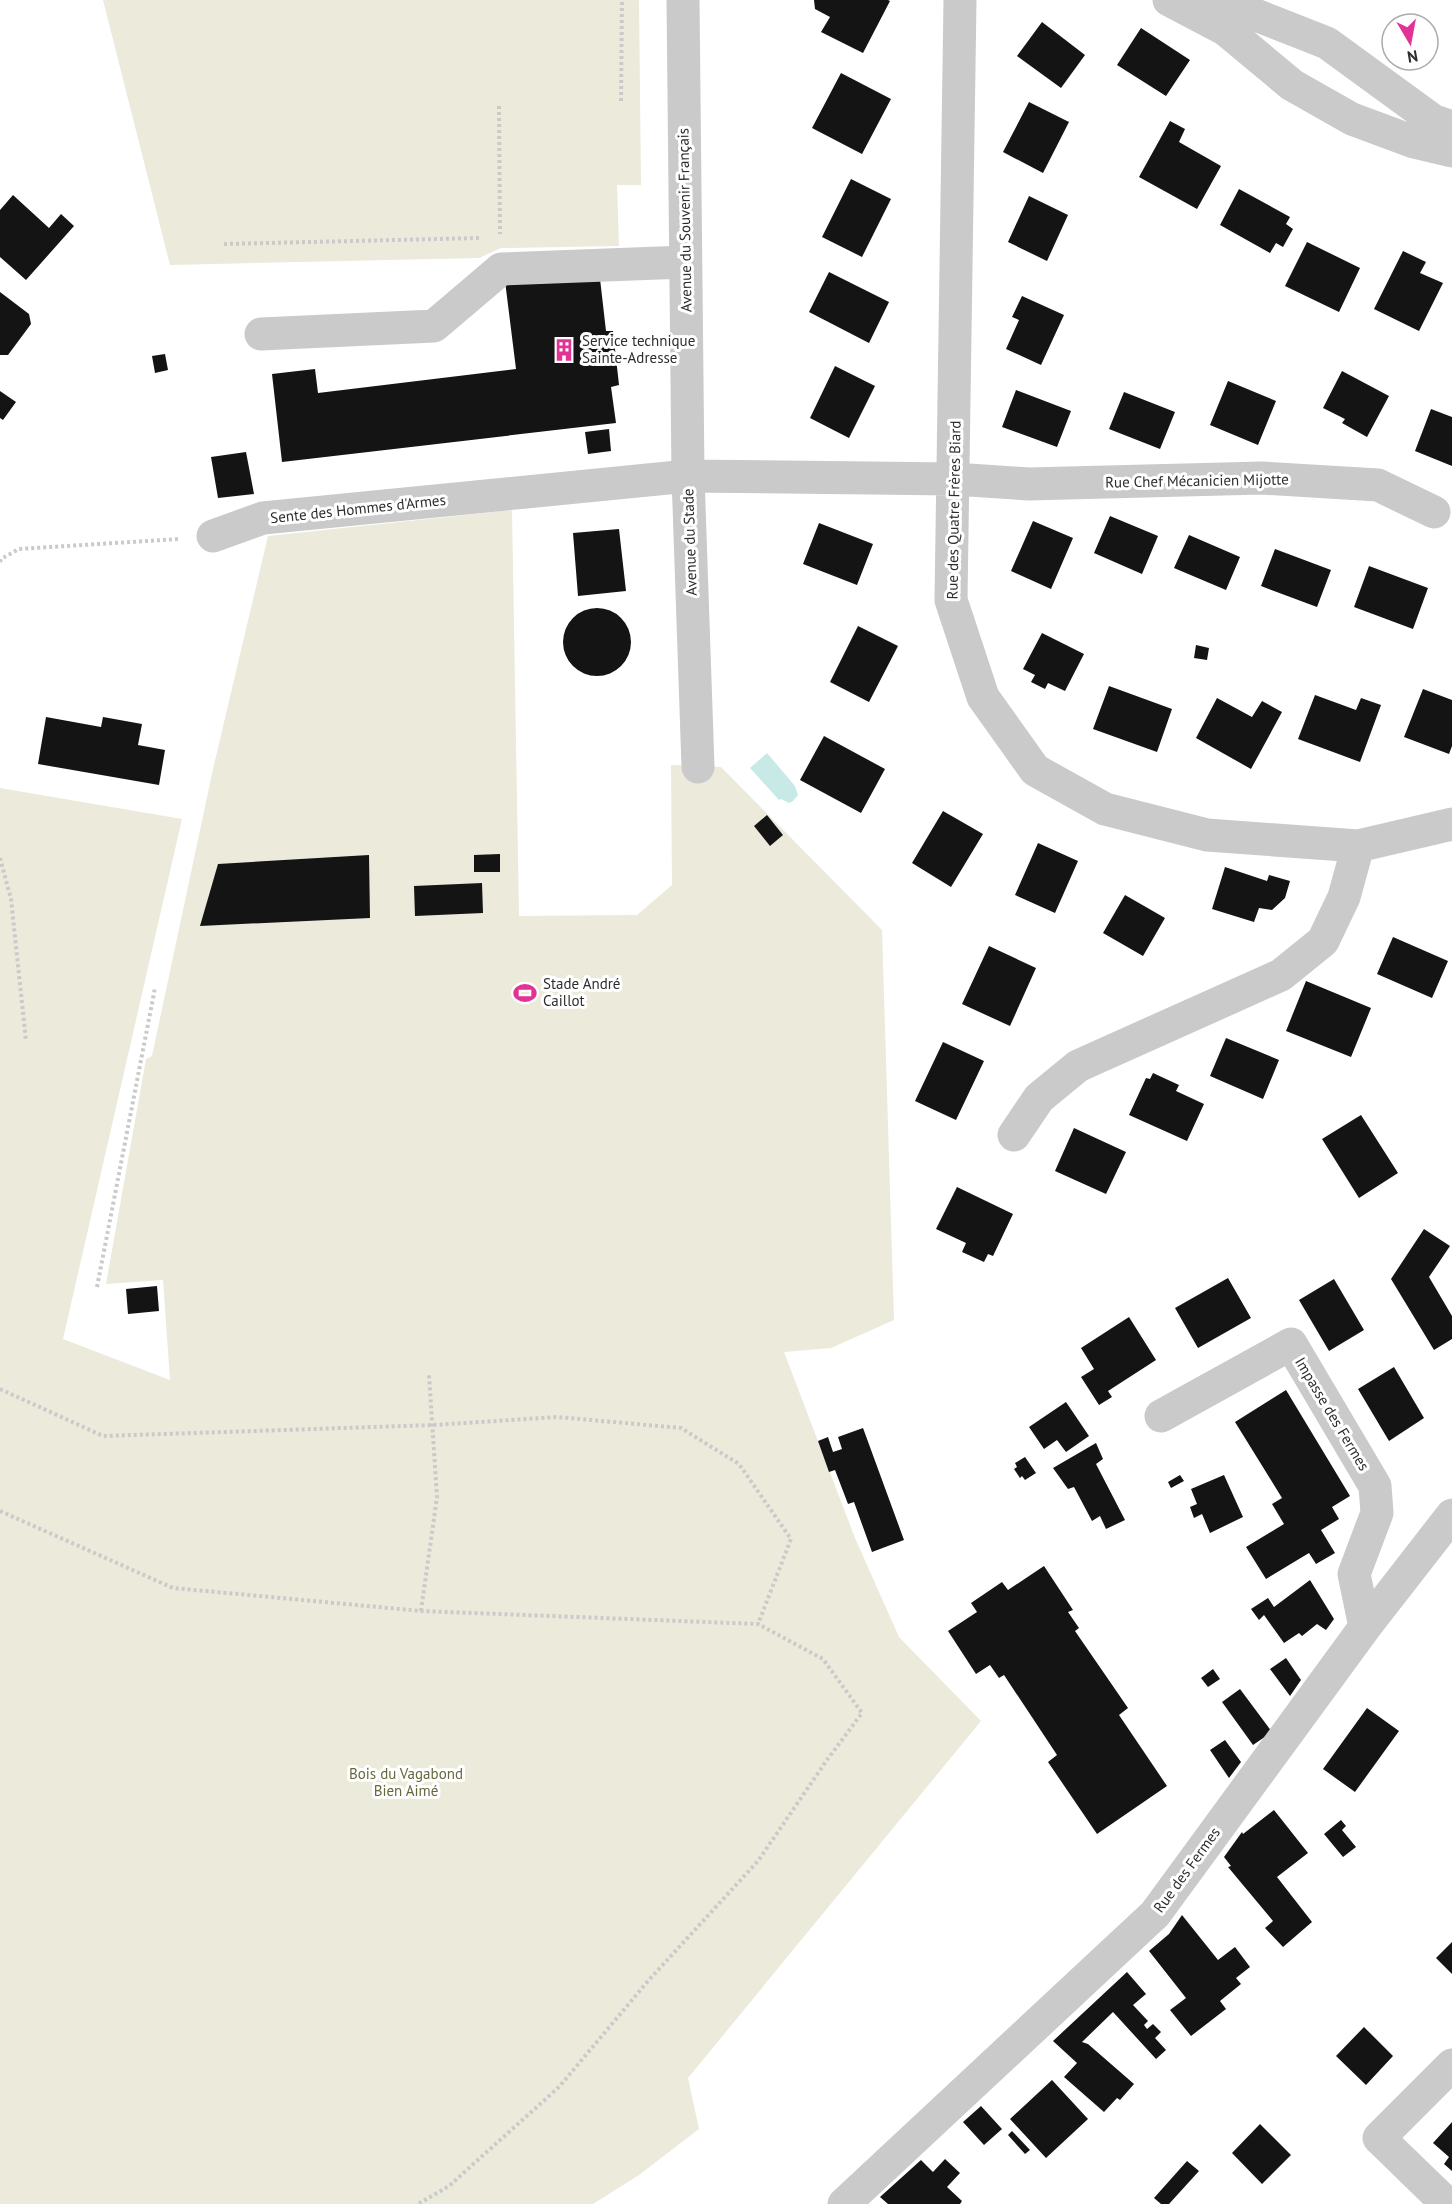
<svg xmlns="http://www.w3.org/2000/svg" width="1452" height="2204" font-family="'PT Sans',sans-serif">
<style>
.green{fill:#ebeadb}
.water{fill:#c7eae7}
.building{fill:#141414}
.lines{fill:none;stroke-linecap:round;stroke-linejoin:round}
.path{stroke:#cacaca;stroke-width:4;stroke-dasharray:3 3;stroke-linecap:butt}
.minor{stroke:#cacaca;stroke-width:33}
.labels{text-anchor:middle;stroke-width:6;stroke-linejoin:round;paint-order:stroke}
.street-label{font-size:15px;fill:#2d2d2d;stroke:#fff}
.poi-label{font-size:15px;fill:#2d2d2d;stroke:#fff;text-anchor:start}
.park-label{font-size:15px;fill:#66683c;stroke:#fff}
</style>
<rect width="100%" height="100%" fill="#fff"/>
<path class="green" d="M103 0H639L641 185H617L619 246 501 248 479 258 170 265Z
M512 510 519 916 637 915 672 885 671 765 721 767 882 930 894 1320 831 1348 784 1352 855 1538 899 1637 981 1721 688 2078 699 2129 639 2175 593 2204H0V788L182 819 63 1339 170 1380 163 1280 106 1284 146 1059 152 1056 213 769 268 536Z"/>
<path class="water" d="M767 753 795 786 798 795 793 801 789 803 781 799 779 800 750 768Z"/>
<path class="building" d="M814 0H888L890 1 863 53 821 32 830 17 815 9Z
M1042 22 1085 55 1061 88 1017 56Z
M1141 28 1190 60 1166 96 1117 65Z
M841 73 891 99 862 154 812 128Z
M1029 102 1069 122 1043 173 1003 152Z
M1170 121 1185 129 1179 142 1221 166 1197 209 1139 177Z
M851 179 891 199 862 257 822 237Z
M1239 189 1290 217 1286 224 1293 229 1283 247 1276 243 1270 253 1220 225Z
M13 195 49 228 61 214 74 226 26 280 0 257V210Z
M1029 196 1068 215 1047 261 1008 242Z
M1307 242 1360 268 1339 312 1285 286Z
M1403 251 1426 262 1420 273 1443 283 1419 331 1374 309Z
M599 270 606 331H613L619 385 611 387 616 423 282 462 272 374 315 369 318 393 516 369 505 281Z
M829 272 889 302 869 343 809 312Z
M0 292 29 314 31 324 8 355H0Z
M1022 296 1064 315 1041 365 1006 349 1019 320 1012 317Z
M165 354 168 370 155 373 152 356Z
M835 366 875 386 849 438 810 418Z
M1342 371 1389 396 1367 437 1342 423 1345 419 1323 408Z
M1228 381 1276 401 1258 445 1210 425Z
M1016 390 1071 411 1057 447 1002 427Z
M0 391 16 402 3 420 0 418Z
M1124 392 1175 412 1160 449 1109 429Z
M1431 409 1452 417V466L1415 451Z
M609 429 611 451 588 454 585 432Z
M246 452 254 494 218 498 211 457Z
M1110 516 1158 536 1142 574 1094 553Z
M1033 521 1073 538 1051 589 1011 571Z
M819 523 873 544 857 585 803 564Z
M619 529 626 591 578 596 573 533Z
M1189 535 1240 557 1226 590 1174 568Z
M1275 549 1331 570 1317 607 1261 586Z
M1369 566 1428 588 1413 629 1354 607Z
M563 642a34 34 0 1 1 68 0a34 34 0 1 1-68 0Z
M858 626 898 646 869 702 830 682Z
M1042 633 1084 654 1065 691 1048 683 1045 689 1031 682 1035 675 1023 669Z
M1196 645 1209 648 1207 660 1194 658Z
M1109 686 1172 709 1157 752 1093 729Z
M1423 689 1452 700V746L1449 754 1404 737Z
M1315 695 1356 710 1361 698 1381 705 1360 762 1298 739Z
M1217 698 1252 717 1262 701 1282 712 1251 769 1196 738Z
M46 717 101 727 103 717 142 724 138 745 165 750 159 785 38 764Z
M824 736 885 769 861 813 800 780Z
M943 811 983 834 951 887 912 863Z
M767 815 783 835 770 846 754 826Z
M1038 843 1078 861 1055 913 1015 895Z
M500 854V872H474V855Z
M369 855 370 918 200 926 218 864Z
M1225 867 1267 881 1269 875 1290 881 1285 898 1272 910 1259 908 1254 922 1212 909Z
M482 883 483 913 415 916 414 886Z
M1125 895 1165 918 1143 956 1103 933Z
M1393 937 1448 961 1432 998 1377 974Z
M989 946 1036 968 1010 1026 962 1004Z
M1306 981 1371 1008 1351 1057 1286 1031Z
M1226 1038 1279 1060 1263 1099 1210 1076Z
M943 1042 984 1061 956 1120 915 1101Z
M1153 1073 1179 1085 1176 1091 1204 1104 1187 1141 1129 1115 1146 1078 1150 1079Z
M1361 1115 1398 1173 1359 1198 1322 1139Z
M1074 1128 1126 1152 1106 1194 1055 1171Z
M957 1187 1013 1214 993 1256 988 1254 984 1262 962 1252 966 1243 936 1229Z
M1424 1229 1450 1246 1429 1277 1452 1316V1339L1434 1350 1391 1279Z
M1228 1278 1251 1318 1198 1348 1175 1308Z
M1334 1279 1364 1330 1329 1351 1299 1300Z
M157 1286 159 1311 128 1314 126 1289Z
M1129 1317 1156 1360 1108 1391 1112 1397 1099 1405 1081 1377 1094 1369 1081 1348Z
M1394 1367 1424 1418 1389 1441 1358 1389Z
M1286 1390 1350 1496 1332 1507 1339 1519 1321 1530 1335 1553 1316 1564 1309 1553 1266 1579 1246 1547 1284 1524 1272 1504 1282 1498 1235 1422Z
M1066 1402 1089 1436 1066 1452 1057 1440 1044 1449 1029 1427Z
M863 1428 904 1540 872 1552 854 1502 848 1504 835 1470 829 1472 818 1441 828 1437 833 1452 842 1449 838 1437Z
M1096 1443 1103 1459 1096 1464 1125 1520 1106 1529 1100 1516 1092 1521 1074 1487 1068 1489 1053 1468Z
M1025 1457 1036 1473 1025 1480 1022 1476 1020 1478 1014 1469 1017 1467 1015 1463Z
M1180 1475 1184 1481 1171 1488 1168 1482Z
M1224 1475 1243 1517 1210 1533 1202 1514 1194 1518 1190 1507 1197 1504 1191 1489Z
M1044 1566 1073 1610 1068 1612 1079 1628 1075 1631 1128 1708 1119 1715 1167 1786 1097 1834 1048 1762 1057 1755 1004 1675 999 1678 990 1665 976 1674 948 1631 977 1612 971 1603 1002 1582 1008 1590Z
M1310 1580 1334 1619 1326 1630 1317 1624 1302 1636 1299 1633 1284 1643 1264 1615 1259 1620 1251 1609 1268 1598 1274 1607Z
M1286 1658 1301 1680 1290 1696 1270 1669Z
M1213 1669 1220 1679 1208 1687 1201 1678Z
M1240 1689 1272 1732 1253 1745 1222 1702Z
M1367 1708 1399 1731 1355 1792 1323 1769Z
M1225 1740 1241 1762 1229 1778 1210 1750Z
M1274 1810 1308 1853 1277 1877 1312 1922 1283 1947 1265 1928 1273 1921 1228 1867 1231 1866 1224 1857 1242 1832 1243 1834Z
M1341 1820 1346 1826 1342 1830 1356 1847 1343 1857 1324 1834Z
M1182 1915 1218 1960 1235 1947 1250 1967 1236 1978 1241 1984 1220 2001 1226 2009 1191 2036 1170 2010 1186 1998 1149 1951 1169 1934Z
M1452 1942V1974L1436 1958Z
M1127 1972 1146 1994 1133 2005 1148 2021 1144 2025 1147 2029 1153 2024 1161 2032 1155 2038 1166 2050 1156 2059 1113 2012 1082 2042 1088 2044 1134 2084 1120 2100 1117 2098 1104 2112 1064 2077 1077 2063 1053 2041Z
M1364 2027 1393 2056 1366 2085 1336 2056Z
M1052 2080 1088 2119 1046 2158 1010 2119Z
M981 2106 1002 2129 984 2145 963 2122Z
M1452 2122V2171L1444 2164 1449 2157 1433 2143Z
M1260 2124 1291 2155 1262 2184 1232 2153Z
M1012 2131 1030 2150 1025 2154 1008 2135Z
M945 2159 960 2173 947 2187 962 2201 960 2204H888L880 2197 921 2160 933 2172Z
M1187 2161 1199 2171 1169 2204H1161L1154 2198Z"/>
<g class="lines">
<path class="path" d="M621 101 622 0
M499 106 500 234
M224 244 481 238
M0 562 1 559 19 549 179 539
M0 858 11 899 26 1041
M97 1287 155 988
M0 1389 103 1436 434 1425 557 1417 681 1428 739 1464 791 1539 758 1624
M0 1511 173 1588 421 1611 758 1624 823 1659 862 1713 827 1760 758 1861 648 1981 559 2087 449 2186 418 2204
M421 1611 437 1497 429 1375"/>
<path class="minor" d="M683 0 688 476 698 767
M960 0 951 600 983 697 1035 770 1105 809 1207 835 1358 846 1452 824
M1169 0 1226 30 1292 85 1352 119 1414 142 1452 151
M1194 0 1243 10 1327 43 1434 121 1452 127
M261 334 434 326 501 269 685 262
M213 536 263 518 688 476 954 479 1029 484 1262 478 1378 485 1434 512
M1014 1135 1039 1098 1078 1066 1281 975 1323 941 1344 897 1358 846
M1161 1416 1291 1344 1375 1486 1377 1513 1354 1574 1365 1627
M844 2204 1155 1914 1365 1627 1452 1515
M1447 2204 1379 2138 1452 2065"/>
</g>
<defs>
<g id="building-bare" transform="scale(1.8)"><path d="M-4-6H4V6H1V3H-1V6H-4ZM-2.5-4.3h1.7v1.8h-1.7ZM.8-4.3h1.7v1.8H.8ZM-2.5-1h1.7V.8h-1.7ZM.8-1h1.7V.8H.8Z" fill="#e23296" stroke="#fff" stroke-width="2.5" paint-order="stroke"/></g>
<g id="stadium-bare" transform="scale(1.8)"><path d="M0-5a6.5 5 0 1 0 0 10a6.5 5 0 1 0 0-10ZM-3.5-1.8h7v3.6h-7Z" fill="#e23296" stroke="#fff" stroke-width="2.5" paint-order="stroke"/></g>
</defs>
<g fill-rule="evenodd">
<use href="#building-bare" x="564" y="350"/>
<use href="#stadium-bare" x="525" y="993"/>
</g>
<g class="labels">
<g class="street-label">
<text transform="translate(685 220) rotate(-91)" y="5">Avenue du Souvenir Français</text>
<text transform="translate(1197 481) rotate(-1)" y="5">Rue Chef Mécanicien Mijotte</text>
<text transform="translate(358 509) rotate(-6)" y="5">Sente des Hommes d'Armes</text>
<text transform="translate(954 510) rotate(-89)" y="5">Rue des Quatre Frères Biard</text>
<text transform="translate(690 542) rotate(-92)" y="5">Avenue du Stade</text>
<text transform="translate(1332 1414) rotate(59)" y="5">Impasse des Fermes</text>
<text transform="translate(1187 1870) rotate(-54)" y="5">Rue des Fermes</text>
</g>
<g class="poi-label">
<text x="582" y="346">Service technique<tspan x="582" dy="17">Sainte-Adresse</tspan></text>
<text x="543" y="989">Stade André<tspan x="543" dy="17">Caillot</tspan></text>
</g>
<g class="park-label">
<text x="406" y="1779">Bois du Vagabond<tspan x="406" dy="17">Bien Aimé</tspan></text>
</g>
</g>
<g transform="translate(1410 42) rotate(170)"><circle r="28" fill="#ffffff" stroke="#ababab" stroke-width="1.5"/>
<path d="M0-4.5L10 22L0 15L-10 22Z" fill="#e23296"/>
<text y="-9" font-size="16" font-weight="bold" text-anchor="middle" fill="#2d2d2d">N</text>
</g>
</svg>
